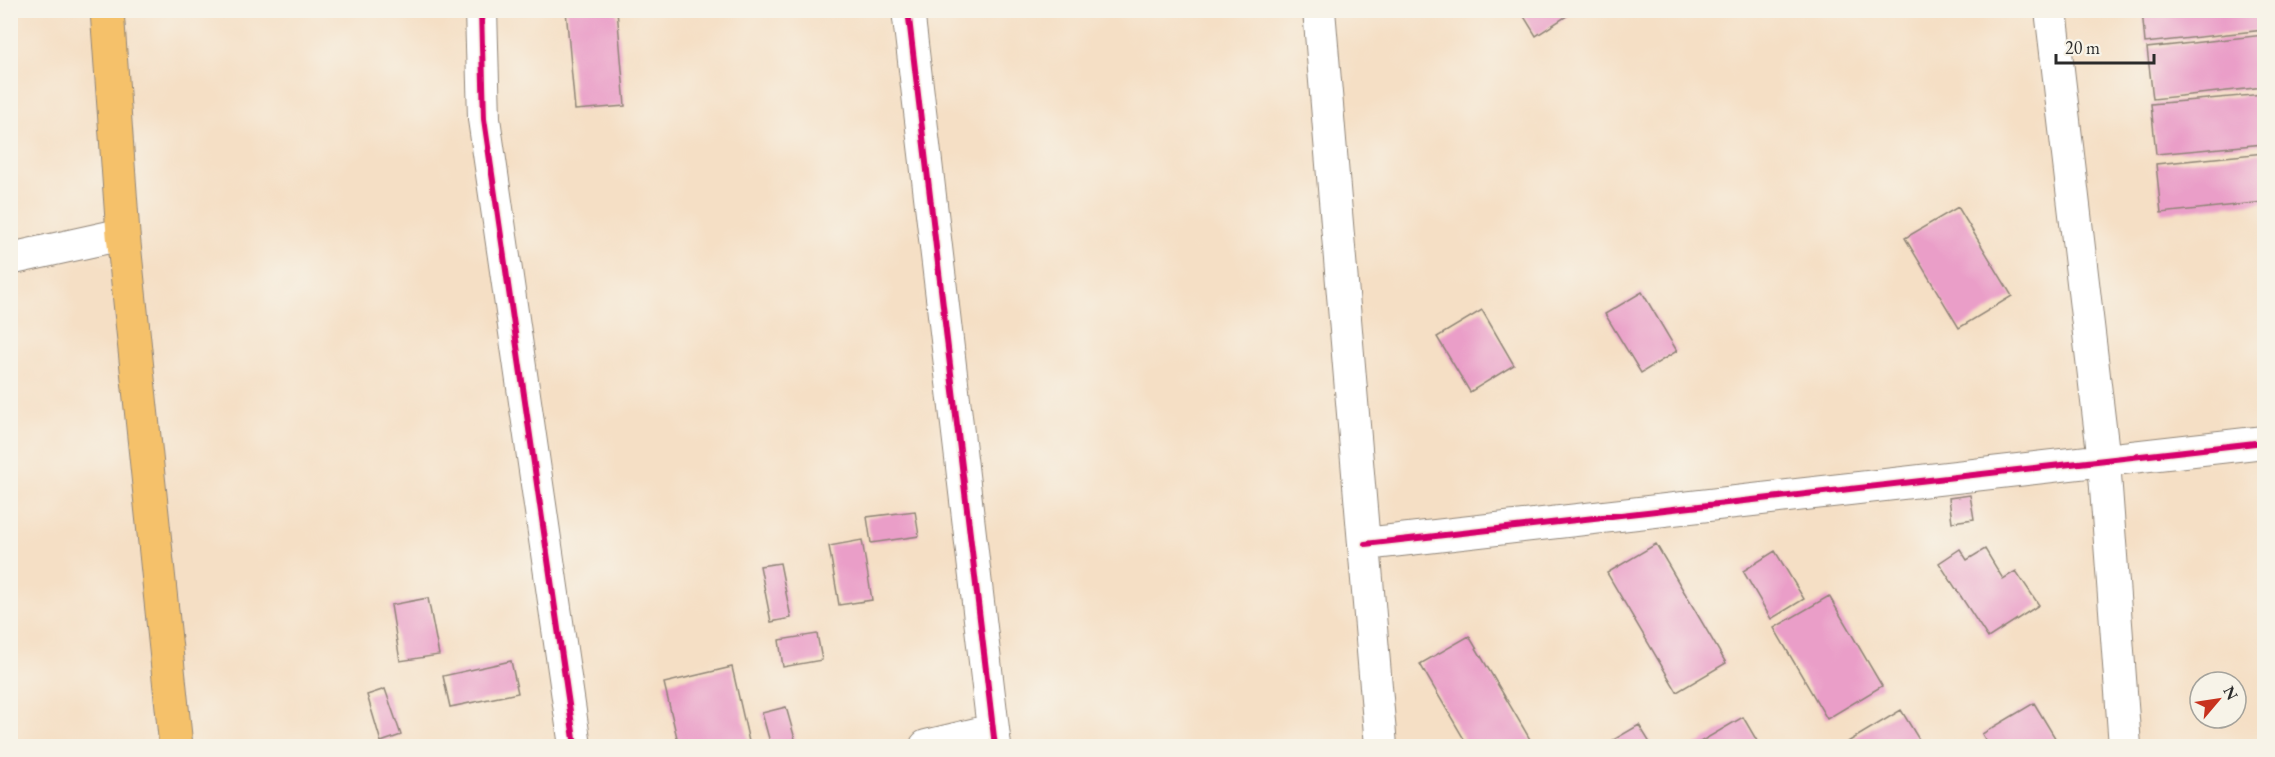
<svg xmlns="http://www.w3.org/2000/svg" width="2275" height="757" font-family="'EB Garamond',serif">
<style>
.building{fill:#ea9ec8}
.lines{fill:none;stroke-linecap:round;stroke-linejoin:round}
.minor-casing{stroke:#908578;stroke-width:34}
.major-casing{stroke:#908578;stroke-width:35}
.minor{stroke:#fff;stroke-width:32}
.major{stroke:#f5c16b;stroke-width:33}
.cycleway-casing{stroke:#f7f3e8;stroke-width:10}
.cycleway{stroke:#d6006c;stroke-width:6}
</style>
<rect width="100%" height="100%" fill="#f7f3e8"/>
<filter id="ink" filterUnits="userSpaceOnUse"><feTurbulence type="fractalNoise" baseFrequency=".0167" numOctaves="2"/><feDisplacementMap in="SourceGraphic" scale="12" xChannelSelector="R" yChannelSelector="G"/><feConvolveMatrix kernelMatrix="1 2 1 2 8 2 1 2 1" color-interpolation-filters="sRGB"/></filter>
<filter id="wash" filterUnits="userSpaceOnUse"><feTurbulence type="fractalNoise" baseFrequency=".008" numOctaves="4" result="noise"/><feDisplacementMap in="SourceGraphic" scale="24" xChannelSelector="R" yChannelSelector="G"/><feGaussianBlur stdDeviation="1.35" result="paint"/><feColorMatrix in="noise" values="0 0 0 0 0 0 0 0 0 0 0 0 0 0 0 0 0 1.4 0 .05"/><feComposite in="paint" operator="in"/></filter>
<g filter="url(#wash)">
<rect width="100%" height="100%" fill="#f5dfc5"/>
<g id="blocks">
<path class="building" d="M566 10H617L625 106 575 110Z
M1520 10H1576L1536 36Z
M2142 10H2264V30L2145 43Z
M2264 35V87L2153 99 2147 48Z
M2264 94V144L2156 154 2151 104Z
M2264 153V202L2161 213 2156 164Z
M1958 207 2012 296 1959 328 1905 238Z
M1642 292 1677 351 1641 373 1605 314Z
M1482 310 1514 365 1470 392 1437 337Z
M1970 495 1974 519 1952 522 1949 498Z
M915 511 919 536 871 543 867 517Z
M862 540 872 600 839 605 829 546Z
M1656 544 1726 663 1677 692 1607 573Z
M1960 549 1967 560 1985 549 2003 579 2016 571 2039 605 1988 638 1939 563Z
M1775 551 1804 599 1771 619 1743 571Z
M780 563 791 618 771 622 760 566Z
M1829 596 1882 686 1827 719 1774 628Z
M428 598 439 655 400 661 391 605Z
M817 634 822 660 783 667 779 640Z
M1469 636 1534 746H1468L1420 664Z
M511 661 518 693 450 707 443 676Z
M732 667 750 746H679L664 683Z
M385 689 401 735 381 742 367 695Z
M2034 703 2060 746H1989L1982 734Z
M786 707 797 746H771L762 713Z
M1901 710 1923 746H1848L1846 743Z
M1743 717 1760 746H1696L1695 745Z
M1639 725 1652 746H1603Z"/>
</g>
</g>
<g filter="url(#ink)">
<use href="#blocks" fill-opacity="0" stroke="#908578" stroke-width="1.5"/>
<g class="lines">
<g class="minor-casing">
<path id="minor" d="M481 10 484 119 575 746
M908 10 995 746
M1319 10 1381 746
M2051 10 2104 461 2125 746
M10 259 123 234
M1365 544 2264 442
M926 746 993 730"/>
</g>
<g class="major-casing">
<path id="major" d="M107 10 123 234 176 746"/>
</g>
<use href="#minor" class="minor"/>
<use href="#major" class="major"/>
<g class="cycleway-casing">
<path id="cycleway" d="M481 10 484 119 575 746
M908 10 995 746
M1365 544 2264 442"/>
</g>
<use href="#cycleway" class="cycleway"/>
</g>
</g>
<rect width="2275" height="757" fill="none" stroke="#f7f3e8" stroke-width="36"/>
<g transform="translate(2218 700) rotate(61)"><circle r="28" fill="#f7f3e8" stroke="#a5a39c" stroke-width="1.5"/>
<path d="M0-4.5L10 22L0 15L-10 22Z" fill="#c8321e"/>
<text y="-9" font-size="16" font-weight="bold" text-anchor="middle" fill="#2b2b2b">N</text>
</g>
<path d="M2056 54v9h98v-9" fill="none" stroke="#2b2b2b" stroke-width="3"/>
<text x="2065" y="54" font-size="18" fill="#2b2b2b" stroke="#f7f3e8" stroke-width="4.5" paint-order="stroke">20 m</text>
</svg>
